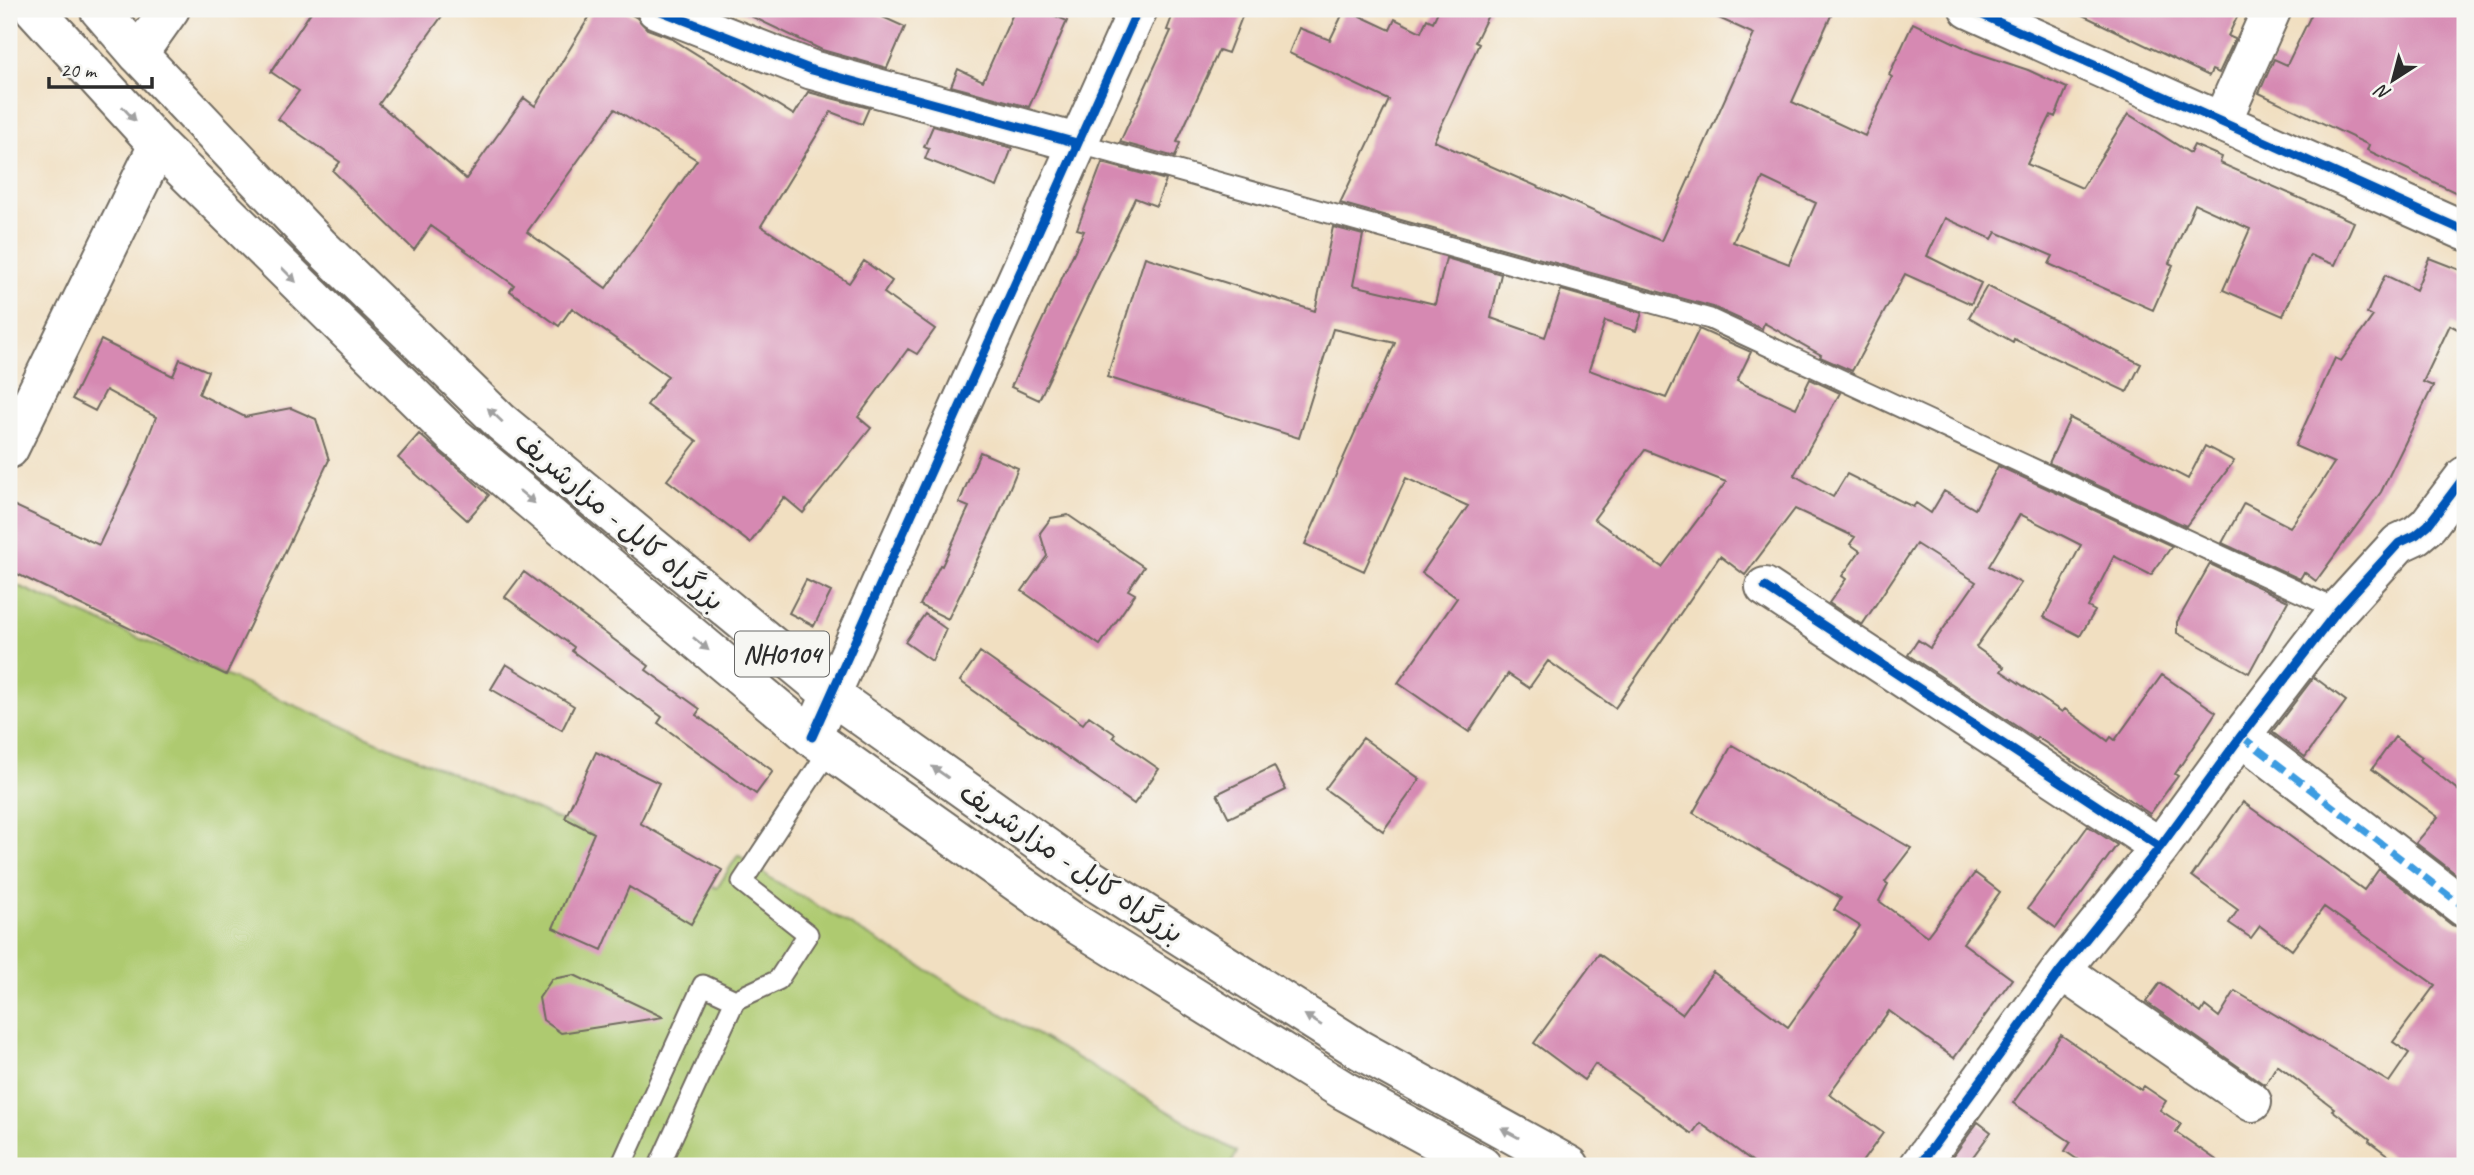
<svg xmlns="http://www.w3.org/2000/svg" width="2474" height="1175" font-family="Caveat,'Playpen Sans Arabic',sans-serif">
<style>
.green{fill:#aeca70;stroke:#6c7a4e;stroke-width:2}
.building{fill:#d689b2;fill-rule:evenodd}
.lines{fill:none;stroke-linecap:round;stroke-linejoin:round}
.lane-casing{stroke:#706a60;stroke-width:23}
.street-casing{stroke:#706a60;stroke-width:42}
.secondary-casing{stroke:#706a60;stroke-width:42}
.highway-casing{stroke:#706a60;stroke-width:42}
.lane{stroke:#fff;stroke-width:19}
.street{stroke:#fff;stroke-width:38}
.secondary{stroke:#fff;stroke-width:38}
.highway{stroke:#fff;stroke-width:38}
.quiet{stroke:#3d9ce1;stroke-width:7;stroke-dasharray:14 7;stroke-linecap:butt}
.cycleway-casing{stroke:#f6f6f2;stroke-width:13}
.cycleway{stroke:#0057b8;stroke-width:9}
.oneway{fill:#a0a0a0}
.labels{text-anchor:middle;stroke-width:6;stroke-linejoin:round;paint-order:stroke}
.shield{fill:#f6f6f2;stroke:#686867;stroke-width:2}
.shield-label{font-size:26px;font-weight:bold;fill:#2b2b2b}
.street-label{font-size:28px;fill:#2b2b2b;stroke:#f6f6f2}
</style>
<rect width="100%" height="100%" fill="#f6f6f2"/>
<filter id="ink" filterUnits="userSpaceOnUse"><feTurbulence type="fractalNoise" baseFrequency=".0143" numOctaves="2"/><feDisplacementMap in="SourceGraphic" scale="14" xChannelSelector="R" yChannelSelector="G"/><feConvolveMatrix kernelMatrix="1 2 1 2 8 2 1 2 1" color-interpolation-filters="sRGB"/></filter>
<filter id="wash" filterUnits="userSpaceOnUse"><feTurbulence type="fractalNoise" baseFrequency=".00686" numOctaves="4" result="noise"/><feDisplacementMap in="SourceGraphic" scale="28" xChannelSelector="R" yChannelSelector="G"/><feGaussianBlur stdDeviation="1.57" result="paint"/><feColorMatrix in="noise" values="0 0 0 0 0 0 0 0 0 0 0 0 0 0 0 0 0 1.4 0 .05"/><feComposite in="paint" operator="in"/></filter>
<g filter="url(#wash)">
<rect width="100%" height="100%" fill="#f1dfc1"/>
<path class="green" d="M9 582 717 888 738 855 772 879 1237 1152 1230 1166H9Z"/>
<g id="blocks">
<path class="building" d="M313 9H447L379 104 466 179 524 98 535 106 594 9H622L637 18 647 29 669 37 794 115 808 92 869 108 862 124 831 112 761 226 849 283 864 261 892 281 884 293 935 329 917 354 908 349 858 417 871 428 803 513 784 497 750 543 667 480 697 441 647 405 668 376 572 308 559 326 510 291 514 285 431 226 414 250 333 171 340 162 278 119 299 91 271 72ZM615 109 697 160 606 288 527 232Z
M736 9H865L905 27 887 68 822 50Z
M1015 9H1040L1067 21 1029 107 951 86 958 69 983 81Z
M1175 9H1245L1228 53 1219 50 1177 142 1180 143 1175 157 1120 142 1171 31 1167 30Z
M1345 9 1390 30 1395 19 1421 32 1427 19 1433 22 1439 9H1491L1475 42 1479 44 1434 141 1661 241 1754 34 1699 9H1834L1792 102 1865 136 1892 77 1889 75 1913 23 1974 52 2028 70 2067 88 2055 117 2051 115 2027 164 2082 188 2128 114 2190 153 2194 145 2222 157 2220 163 2354 222 2335 265 2310 255 2283 316 2223 290 2250 229 2195 204 2169 263 2173 265 2153 310 2049 264 2053 256 1996 232 1992 239 1945 218 1927 256 1981 283 1971 304 1905 274 1852 371 1820 357 1821 355 1764 323 1762 329 1713 307 1340 203 1389 100 1289 53 1299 28 1330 40ZM1763 178 1816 203 1789 264 1733 242Z
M2070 9H2241L2228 36 2235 39 2219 73 2212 70 2209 76Z
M2314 9H2455L2465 13V197L2367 150 2369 145 2259 93 2274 59 2287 65Z
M933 126 1012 148 997 187 925 159 929 149 924 147Z
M1102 163 1166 180 1156 206 1135 198 1039 400 1011 387 1084 231 1077 229Z
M1333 227 1363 235 1353 285 1435 304 1446 258 1501 274 1491 318 1545 337 1561 290 1642 313 1636 331 1605 321 1589 370 1666 398 1699 329 1751 352 1737 381 1796 408 1810 379 1840 393 1794 475 1833 497 1847 474 1913 507 1916 503 1931 513 1944 491 1975 509 1998 466 2172 546 2151 575 2114 556 2088 607 2095 611 2080 636 2044 617 2081 545 2020 514 1989 566 2021 583 1976 647 2004 667 2001 671 2062 712 2065 709 2108 741 2111 737 2115 740 2162 675 2216 712 2175 774 2178 776 2150 814 2037 737 2036 739 1908 655 1918 640 1930 648 1976 582 1916 544 1862 625 1829 603 1846 579 1842 576 1860 551 1850 544 1855 537 1795 509 1745 575 1720 556 1615 708 1548 661 1529 688 1508 674 1469 732 1398 683 1457 598 1422 573 1468 506 1406 478 1364 571 1305 544 1395 343 1333 329 1299 438 1107 377 1145 257 1315 311ZM1645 450 1726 482 1662 567 1594 519Z
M2429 258 2465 272V333L2450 325 2423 382 2433 386 2381 492 2316 581 2304 572 2300 579 2222 543 2244 503 2290 527 2316 491 2334 463 2295 446 2335 358 2341 361 2373 316 2367 313 2385 275 2416 290Z
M1987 286 2141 364 2127 392 2014 339 2013 342 1969 317Z
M101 340 173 376 180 359 208 371 199 394 245 417 291 408 316 419 329 460 226 675 9 570V503L99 545 136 468 156 417 106 390 95 411 72 399Z
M2070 418 2188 479 2205 446 2234 461 2186 526 2049 463Z
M419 434 489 495 467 520 398 458Z
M980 452 1018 468 997 519 948 619 920 605 940 565 942 566 969 507 959 503Z
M1068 515 1144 567 1128 590 1135 594 1100 645 1022 591 1047 556 1040 533 1051 518Z
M2210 564 2288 601 2249 673 2177 633V622Z
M524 572 649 666 646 670 700 709 696 715 773 771 756 794 658 723 662 717 572 651 574 647 505 597Z
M806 580 831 592 814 626 789 613Z
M925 614 946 629 932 661 905 642Z
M980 652 1083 724 1089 716 1115 734 1113 737 1159 769 1134 804 960 681Z
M506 664 574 706 562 730 491 689Z
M2314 677 2346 701 2305 757 2272 732Z
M2395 737 2422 757 2420 760 2459 791 2465 782V881L2416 843 2438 817 2372 769Z
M1363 738 1420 779 1383 831 1325 789Z
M1732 745 1911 848 1885 882 1888 884 1879 901 1927 936 1975 873 2000 892 1963 943 2012 979 1954 1058 1889 1011 1829 1094 1883 1133 1859 1166H1759L1700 1123 1692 1134 1595 1064 1584 1080 1534 1043 1599 954 1682 1014 1713 972 1788 1027 1860 926 1834 910 1841 898 1693 813Z
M596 752 659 783 640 823 722 870 691 924 629 887 602 950 553 928 594 833 565 818Z
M1274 766 1286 790 1229 818 1217 794Z
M2243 802 2364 890 2379 869 2452 925 2465 929V1166H2402L2369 1141 2370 1139 2332 1110 2334 1108 2277 1065 2265 1085 2146 1002 2160 983 2201 1013 2205 1006 2219 1017 2235 991 2389 1082 2409 1053 2393 1042 2435 985 2324 907 2292 950 2260 926 2251 938 2229 923 2238 910 2192 876Z
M2088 826 2117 845 2056 928 2028 908Z
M574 975 663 1017 561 1033 543 1020 539 998 552 979Z
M2061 1035 2141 1090 2144 1086 2166 1101 2160 1110 2181 1124 2176 1132 2225 1166H2087L2065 1151 2071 1142 2013 1103Z
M1978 1122 1991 1132 1966 1166H1946Z"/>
</g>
</g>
<g filter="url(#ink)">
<use href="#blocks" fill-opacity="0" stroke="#706a60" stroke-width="2"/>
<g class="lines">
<g class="lane-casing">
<path id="lane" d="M1077 143 1710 319 2338 610
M621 1166 703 985 735 1000 778 980 808 934 742 882 830 749
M659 1166 735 1000"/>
</g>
<g class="street-casing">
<path id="street" d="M656 9 812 70 1077 143
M1969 9 2465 231
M138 54 170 9
M2221 123 2272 9
M9 449 158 145
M1765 587 2160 847
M2241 736 2465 908
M2061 970 2252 1102
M1919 1166 2061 970 2160 847 2241 736 2338 610 2399 543 2416 535 2428 525 2465 476"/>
</g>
<g class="secondary-casing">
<path id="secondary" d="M812 737 1138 9"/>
</g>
<g class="highway-casing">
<path id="highway" d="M34 9 158 145 454 436 812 737 1070 920 1343 1090 1482 1166
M99 9 138 54 319 245 501 422 833 696 1089 878 1360 1050 1570 1166"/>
</g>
<use href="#lane" class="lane"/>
<use href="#street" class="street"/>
<use href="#secondary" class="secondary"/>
<use href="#highway" class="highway"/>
<path class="quiet" d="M2241 736 2465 908"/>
<g class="cycleway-casing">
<path id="cycleway" d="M656 9 812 70 1077 143
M1969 9 2465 231
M1765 587 2160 847
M812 737 1138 9
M1919 1166 2061 970 2160 847 2241 736 2338 610 2399 543 2416 535 2428 525 2465 476"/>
</g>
<use href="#cycleway" class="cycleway"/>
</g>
<defs><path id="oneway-solid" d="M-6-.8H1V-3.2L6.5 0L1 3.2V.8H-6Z" transform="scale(1.75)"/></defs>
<g class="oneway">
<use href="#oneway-solid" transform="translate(129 114) rotate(47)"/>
<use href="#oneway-solid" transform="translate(289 275) rotate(45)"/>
<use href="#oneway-solid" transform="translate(495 415) rotate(-137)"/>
<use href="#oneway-solid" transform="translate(527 497) rotate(40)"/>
<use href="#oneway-solid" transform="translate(701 644) rotate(40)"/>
<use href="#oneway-solid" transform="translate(940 772) rotate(-145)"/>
<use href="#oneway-solid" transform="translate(1313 1020) rotate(-148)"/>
<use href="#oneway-solid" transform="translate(1510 1133) rotate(-151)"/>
</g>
</g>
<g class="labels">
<rect class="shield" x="735" y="631.5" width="94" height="45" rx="5"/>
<g class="shield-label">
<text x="782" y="663">NH0104</text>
</g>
<g class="street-label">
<text transform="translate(620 520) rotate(40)" y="10">بزرگراه کابل - مزارشریف</text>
<text transform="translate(1072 862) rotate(34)" y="10">بزرگراه کابل - مزارشریف</text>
</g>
</g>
<rect width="2474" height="1175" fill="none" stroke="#f6f6f2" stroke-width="35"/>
<g transform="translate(2393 80) rotate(216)" stroke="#f6f6f2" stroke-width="5" paint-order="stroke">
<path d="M0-5L12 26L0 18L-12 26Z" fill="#2b2b2b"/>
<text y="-10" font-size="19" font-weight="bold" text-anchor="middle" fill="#2b2b2b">N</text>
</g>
<path d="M49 77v10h103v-10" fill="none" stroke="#2b2b2b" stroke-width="3.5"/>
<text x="60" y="77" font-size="21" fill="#2b2b2b" stroke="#f6f6f2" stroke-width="5" paint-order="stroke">20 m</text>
</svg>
